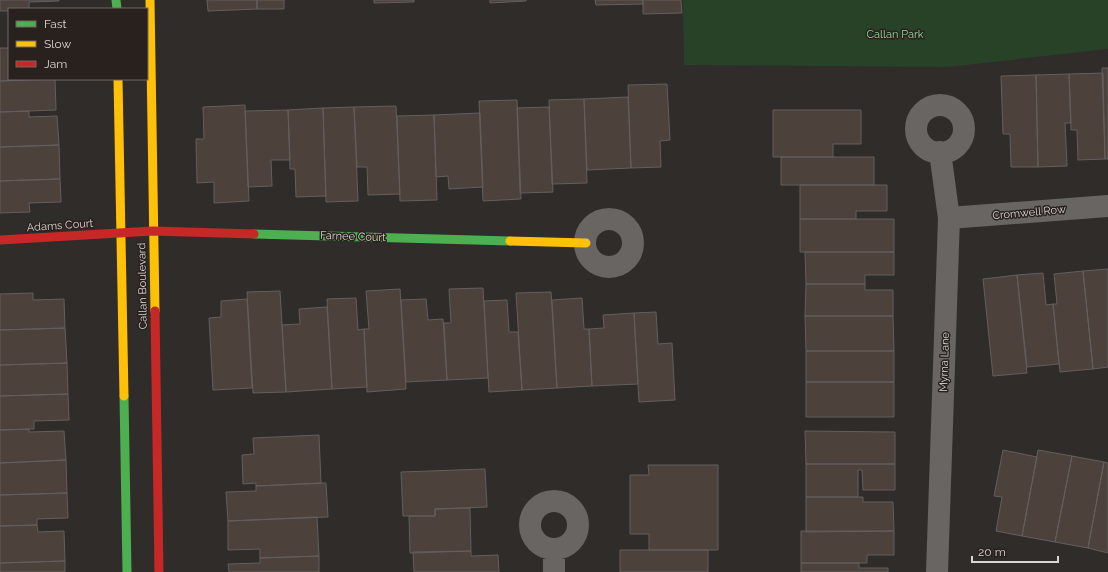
<svg xmlns="http://www.w3.org/2000/svg" width="1108" height="572" font-family="Raleway,sans-serif">
<style>
.green{fill:#284227}
.building{fill:#4d413c;stroke:#635f5d}
.lines{fill:none;stroke-linecap:round;stroke-linejoin:round}
.street{stroke:#686563;stroke-width:22}
.fast{stroke:#4caf50;stroke-width:9}
.slow{stroke:#ffc107;stroke-width:9}
.jam{stroke:#c62828;stroke-width:9}
.labels{text-anchor:middle;stroke-width:3;stroke-linejoin:round;paint-order:stroke}
.park-label{font-size:11px;fill:#9bd89a;stroke:#29211e}
.street-label{font-size:11px;fill:#dbd6d4;stroke:#29211e}
</style>
<rect width="100%" height="100%" fill="#302c2a"/>
<path class="green" d="M683 0H1108V49L948 67 684 65Z"/>
<path class="building" d="M0 0H59V1L29 2V9H9V11H0Z
M207 0H257V9L208 11Z
M257 0H284V9H257Z
M374 0H414V2L374 3Z
M490 0H526V1L490 3Z
M595 0H643V4L596 5Z
M643 0H681L682 13 643 14Z
M0 48H9V79H25V80L0 81Z
M1102 68H1108V159H1105Z
M1103 73 1105 159 1078 160 1077 130H1071L1069 74Z
M1069 74 1071 123H1065L1067 166 1038 167 1036 75Z
M1036 75 1038 167H1011L1010 134H1003L1001 76Z
M55 79 56 110 0 112V81Z
M667 84 670 140 660 141 661 167 631 168 628 85Z
M628 97 631 168 587 170 584 99Z
M584 99 587 183 552 184 549 100Z
M517 100 521 199 483 201 479 101Z
M245 105 249 201 214 203V182L197 183 196 139H204L203 107Z
M396 106 400 194 368 195 367 167H357L354 107Z
M354 107 358 201 326 202 323 108Z
M549 107 553 192 520 193 517 108Z
M323 108 326 196 296 197 295 169H290L288 110Z
M288 110 290 160H271L272 186 248 187 245 111Z
M773 110H861V144H833V157H773Z
M29 111V117L57 116 59 145 0 147V112Z
M480 113 483 187 449 189 448 176 436 177 434 115Z
M434 115 437 200 400 201 397 116Z
M59 145 60 179 0 181V147Z
M781 157H874V185H781Z
M60 179 61 202 29 203 30 212 0 213V181Z
M800 185H887V211H856V219H800Z
M800 219H894V252H800Z
M805 252H894V275H865V284H806Z
M1108 269V367L1093 369 1083 271Z
M1083 271 1093 369 1060 372 1053 304H1057L1054 274Z
M1043 273 1046 305 1053 304 1059 364 1027 367 1017 275Z
M1017 275 1027 373 993 376 983 279Z
M806 284H865V290H893V316H805Z
M483 288 488 378 447 380 444 323H451L449 289Z
M400 289 406 389 367 392 364 329H369L366 291Z
M280 291 286 392 253 393 247 292Z
M551 292 557 388 522 390 516 293Z
M33 293V300L64 299 65 328 0 330V294Z
M356 298 358 330 364 329 367 387 332 389 327 299Z
M582 298 584 329H589L592 386 557 388 552 300Z
M247 299 252 388 213 390 209 318 221 317V301Z
M426 299 428 320 443 319 447 380 406 382 401 300Z
M507 300 509 332H518L522 390 489 392 484 301Z
M327 307 332 389 286 392 282 325 300 324 299 309Z
M656 312 658 344 672 343 675 400 639 402 634 313Z
M634 313 638 384 592 386 589 329 604 328 603 315Z
M805 316H893L894 351H806Z
M65 328 67 363 0 365V330Z
M806 351H894V382H806Z
M67 363 68 394 0 396V365Z
M806 382H894V417H806Z
M68 394 69 420 34 421V429L0 430V396Z
M29 429V432L64 431 66 460 0 463V430Z
M805 431 895 432V464H806Z
M319 435 321 483 256 486V483L243 484 242 455 254 454 253 438Z
M1003 450 1037 457 1022 536 996 531 1002 497 994 496Z
M1038 450 1072 456 1055 542 1022 536Z
M1072 456 1104 462 1088 548 1055 542Z
M66 460 67 493 0 495V463Z
M1104 462 1108 463V553L1088 548Z
M806 464H895V490H863L862 470H858V497H806Z
M648 465H718V550H649V534H630V475H649Z
M485 469 487 507 435 509V516H403L401 472Z
M326 483 328 517 228 521 226 492 256 491V486Z
M67 493 68 518 37 519V525L0 526V495Z
M806 497H863V502H893L894 531 806 532Z
M470 508 471 551 410 553 409 516H435V509Z
M317 517 319 556 260 558V549L228 550V521Z
M37 525 38 532 64 531 65 561 0 563V526Z
M801 531H894V555H867V563H801Z
M620 550H708V572H620Z
M471 551V556L498 555 499 572H414L413 552Z
M319 556V572H229L228 564 260 563V558Z
M65 561V572H0V563Z
M801 563H859V568H888V572H801Z"/>
<g class="lines">
<path class="street" d="M916 129a24 24 0 1 1 48 0a24 24 0 1 1-48 0Z
M949 218 1108 206
M585 243a24 24 0 1 1 48 0a24 24 0 1 1-48 0Z
M530 525a24 24 0 1 1 48 0a24 24 0 1 1-48 0Z
M554 549V572
M937 572 949 218 940 152"/>
<path class="fast" d="M116 0 117 9
M254 234 510 241
M124 396 127 572"/>
<path class="slow" d="M150 0 155 311
M118 79 124 396
M510 241 586 243"/>
<path class="jam" d="M0 240 153 231 254 234
M155 311 159 572"/>
</g>
<g class="labels">
<g class="park-label">
<text x="895" y="38">Callan Park</text>
</g>
<g class="street-label">
<text transform="translate(1029 212) rotate(-5)" y="4">Cromwell Row</text>
<text transform="translate(60 225) rotate(-4)" y="4">Adams Court</text>
<text transform="translate(353 236) rotate(2)" y="4">Farnee Court</text>
<text transform="translate(142 286) rotate(-91)" y="4">Callan Boulevard</text>
<text transform="translate(944 362) rotate(-88)" y="4">Myrna Lane</text>
</g>
</g>
<rect x="8" y="8" width="140" height="72" fill="#29211e" stroke="#706967"/>
<rect x="16" y="21" width="20" height="6" fill="#4caf50" stroke="#706967"/>
<text x="44" y="28" font-size="12" fill="#dbd6d4">Fast</text>
<rect x="16" y="41" width="20" height="6" fill="#ffc107" stroke="#706967"/>
<text x="44" y="48" font-size="12" fill="#dbd6d4">Slow</text>
<rect x="16" y="61" width="20" height="6" fill="#c62828" stroke="#706967"/>
<text x="44" y="68" font-size="12" fill="#dbd6d4">Jam</text>
<path d="M972 556v6h86v-6" fill="none" stroke="#dbd6d4" stroke-width="2"/>
<text x="978" y="556" font-size="12" fill="#dbd6d4" stroke="#29211e" stroke-width="3" paint-order="stroke">20 m</text>
</svg>
